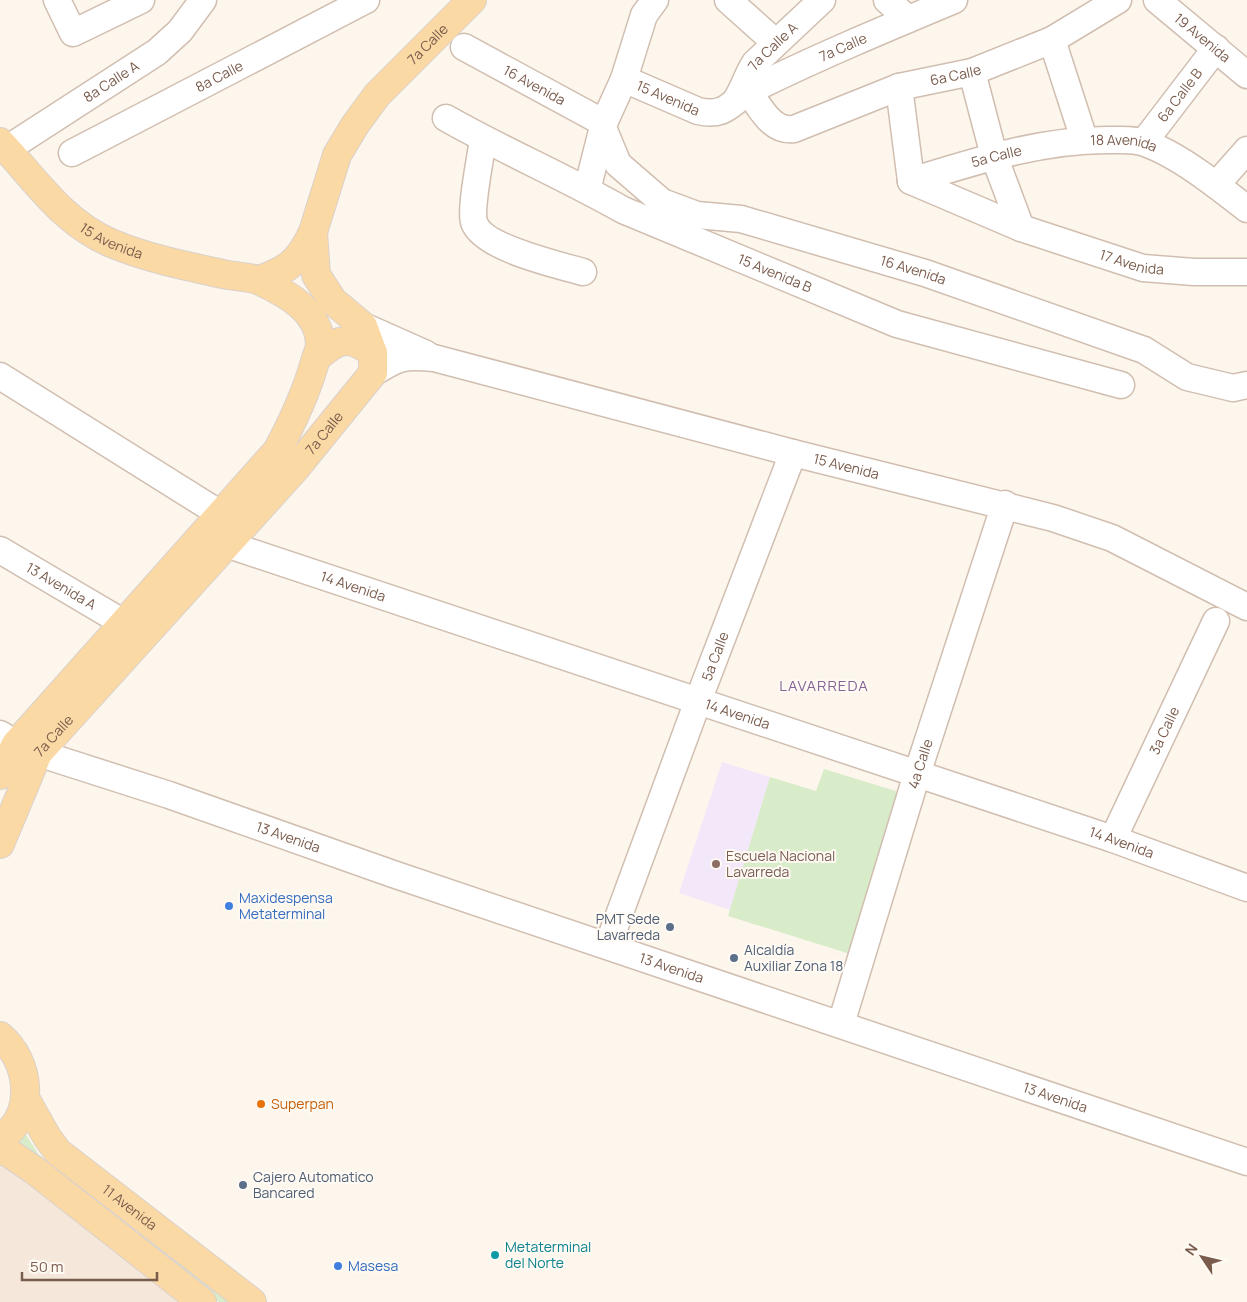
<svg xmlns="http://www.w3.org/2000/svg" width="1247" height="1302" font-family="Manrope,sans-serif">
<style>
.residential{fill:#f5e8da}
.education{fill:#f3e8fa}
.green{fill:#d8ecc9}
.lines{fill:none;stroke-linecap:round;stroke-linejoin:round}
.minor-casing{stroke:#d1beb0;stroke-width:29}
.major-casing{stroke:#dad1cd;stroke-width:30}
.minor{stroke:#fff;stroke-width:26}
.major{stroke:#fbd9a5;stroke-width:28}
.education-dot{fill:#8d6e63;stroke:#fffaf3;stroke-width:2}
.shop-dot{fill:#3f7fe0;stroke:#fffaf3;stroke-width:2}
.service-dot{fill:#5c6f8a;stroke:#fffaf3;stroke-width:2}
.food-dot{fill:#e8710a;stroke:#fffaf3;stroke-width:2}
.culture-dot{fill:#0f9aa8;stroke:#fffaf3;stroke-width:2}
.labels{text-anchor:middle;stroke-width:4;stroke-linejoin:round;paint-order:stroke}
.street-label{font-size:14px;fill:#7a5c4d;stroke:#fffaf3}
.education-label{font-size:14px;fill:#785e54;stroke:#fffaf3;text-anchor:start}
.shop-label{font-size:14px;fill:#366cbe;stroke:#fffaf3;text-anchor:start}
.service-label{font-size:14px;fill:#4e5e75;stroke:#fffaf3;text-anchor:start}
.food-label{font-size:14px;fill:#c56008;stroke:#fffaf3;text-anchor:start}
.culture-label{font-size:14px;fill:#0d838f;stroke:#fffaf3;text-anchor:start}
.neighbourhood-label{font-size:15px;letter-spacing:1px;fill:#846695;stroke:#fffaf3}
</style>
<rect width="100%" height="100%" fill="#fdf6ec"/>
<path class="residential" d="M0 1162 10 1166 185 1302H0Z"/>
<path class="education" d="M722 762 770 777 730 910 679 893Z"/>
<path class="green" d="M824 769 899 792 850 954 728 916 770 777 816 791Z
M23 1130 39 1155 109 1212 233 1302H219L13 1145Z"/>
<g class="lines">
<g class="minor-casing">
<g id="minor">
<path d="M57 0 73 33 141 0"/>
<path d="M728 0 776 43"/>
<path d="M887 0 908 19"/>
<path id="s1" d="M1157 0 1247 75"/>
<path d="M1052 40 1084 139"/>
<path id="s2" d="M464 47 604 123"/>
<path d="M972 72 994 156 1021 228"/>
<path id="s3" d="M624 79 698 111C728 118 731 100 755 88 820 56 887 28 954 0"/>
<path d="M899 87 911 181"/>
<path id="s4" d="M748 91C761 108 771 132 794 129L899 87 972 72 1052 40 1118 0"/>
<path id="s5" d="M736 100C744 88 747 75 755 63L822 0"/>
<path id="s6" d="M446 118C504 151 565 177 623 210L897 324 1121 385"/>
<path id="s7" d="M604 130 618 164 662 202 697 215 741 219 925 273 1144 350 1187 377 1233 388 1247 385"/>
<path d="M483 139C481 156 470 208 474 222 482 248 559 265 583 272"/>
<path id="s8" d="M1144 142 1216 48"/>
<path id="s9" d="M7 149 157 52 180 31 203 0"/>
<path id="s10" d="M72 153 366 0"/>
<path id="s11" d="M911 181C976 161 1043 139 1111 140 1122 140 1135 139 1145 143 1179 155 1219 187 1247 209"/>
<path id="s12" d="M911 181 1021 228 1143 268 1194 272H1247"/>
<path d="M1216 185 1247 150"/>
<path d="M587 190 604 123 624 79 644 15 655 0"/>
<path d="M363 326 426 354"/>
<path id="s13" d="M373 373C398 357 404 355 434 358L793 453 1053 518 1112 538 1247 607"/>
<path d="M0 376 222 515"/>
<path id="s14" d="M226 544 1113 839 1247 888"/>
<path id="s15" d="M0 550 122 622"/>
<path d="M0 734 16 744"/>
<path id="s16" d="M38 753 169 795 393 874 1247 1162"/>
<path id="s17" d="M1113 839 1216 621"/>
<path id="s18" d="M608 945 698 701 793 453"/>
<path id="s19" d="M841 1024 917 774 1005 504"/>
</g>
</g>
<g class="major-casing">
<g id="major">
<path id="s20" d="M0 142C35 179 62 222 111 243 146 258 186 266 223 274 235 277 250 276 260 281 286 293 319 311 320 343 320 350 316 358 314 365 305 396 292 423 277 451L16 744 0 775"/>
<path d="M259 280C290 269 299 261 313 232"/>
<path d="M316 358C339 338 348 335 373 353"/>
<path id="s21" d="M0 844 38 753 295 469 373 373V353L363 326 333 301 316 275 313 232 337 155 355 125 377 95 472 0"/>
<path d="M0 1036C30 1061 37 1115 0 1139"/>
<path id="s22" d="M25 1098 47 1137 58 1152 252 1302"/>
<path d="M0 1150 9 1153 34 1170 202 1302"/>
</g>
</g>
<use href="#minor" class="minor"/>
<use href="#major" class="major"/>
</g>
<circle class="education-dot" cx="716" cy="864" r="5"/>
<g class="shop-dot">
<circle cx="229" cy="906" r="5"/>
<circle cx="338" cy="1266" r="5"/>
</g>
<g class="service-dot">
<circle cx="670" cy="927" r="5"/>
<circle cx="734" cy="958" r="5"/>
<circle cx="243" cy="1185" r="5"/>
</g>
<circle class="food-dot" cx="261" cy="1104" r="5"/>
<circle class="culture-dot" cx="495" cy="1255" r="5"/>
<g class="labels">
<g class="street-label">
<text dy="5" stroke="none"><textPath href="#s1" startOffset="59">19 Avenida</textPath></text>
<text dy="5" stroke="none"><textPath href="#s21" startOffset="992">7a Calle</textPath></text>
<text dy="5" stroke="none"><textPath href="#s5" startOffset="66">7a Calle A</textPath></text>
<text dy="5" stroke="none"><textPath href="#s3" startOffset="242">7a Calle</textPath></text>
<text dy="5" stroke="none"><textPath href="#s4" startOffset="234">6a Calle</textPath></text>
<text dy="5" stroke="none"><textPath href="#s10" startOffset="166">8a Calle</textPath></text>
<text dy="5" stroke="none"><textPath href="#s9" startOffset="124">8a Calle A</textPath></text>
<text dy="5" stroke="none"><textPath href="#s2" startOffset="80">16 Avenida</textPath></text>
<text dy="5" stroke="none"><textPath href="#s8" startOffset="59">6a Calle B</textPath></text>
<text dy="5" stroke="none"><textPath href="#s3" startOffset="48">15 Avenida</textPath></text>
<text dy="5" stroke="none"><textPath href="#s11" startOffset="218">18 Avenida</textPath></text>
<text dy="5" stroke="none"><textPath href="#s11" startOffset="89">5a Calle</textPath></text>
<text dy="5" stroke="none"><textPath href="#s20" startOffset="151">15 Avenida</textPath></text>
<text dy="5" stroke="none"><textPath href="#s12" startOffset="236">17 Avenida</textPath></text>
<text dy="5" stroke="none"><textPath href="#s7" startOffset="356">16 Avenida</textPath></text>
<text dy="5" stroke="none"><textPath href="#s6" startOffset="364">15 Avenida B</textPath></text>
<text dy="5" stroke="none"><textPath href="#s21" startOffset="528">7a Calle</textPath></text>
<text dy="5" stroke="none"><textPath href="#s13" startOffset="491">15 Avenida</textPath></text>
<text dy="5" stroke="none"><textPath href="#s14" startOffset="134">14 Avenida</textPath></text>
<text dy="5" stroke="none"><textPath href="#s15" startOffset="71">13 Avenida A</textPath></text>
<text dy="5" stroke="none"><textPath href="#s18" startOffset="308">5a Calle</textPath></text>
<text dy="5" stroke="none"><textPath href="#s14" startOffset="539">14 Avenida</textPath></text>
<text dy="5" stroke="none"><textPath href="#s17" startOffset="120">3a Calle</textPath></text>
<text dy="5" stroke="none"><textPath href="#s21" startOffset="122">7a Calle</textPath></text>
<text dy="5" stroke="none"><textPath href="#s19" startOffset="272">4a Calle</textPath></text>
<text dy="5" stroke="none"><textPath href="#s16" startOffset="264">13 Avenida</textPath></text>
<text dy="5" stroke="none"><textPath href="#s14" startOffset="944">14 Avenida</textPath></text>
<text dy="5" stroke="none"><textPath href="#s16" startOffset="669">13 Avenida</textPath></text>
<text dy="5" stroke="none"><textPath href="#s16" startOffset="1074">13 Avenida</textPath></text>
<text dy="5" stroke="none"><textPath href="#s22" startOffset="154">11 Avenida</textPath></text>
</g>
<g class="education-label">
<text x="726" y="861">Escuela Nacional<tspan x="726" dy="16">Lavarreda</tspan></text>
</g>
<g class="shop-label">
<text x="239" y="903">Maxidespensa<tspan x="239" dy="16">Metaterminal</tspan></text>
<text x="348" y="1271">Masesa</text>
</g>
<g class="service-label">
<text x="660" y="924" text-anchor="end">PMT Sede<tspan x="660" dy="16">Lavarreda</tspan></text>
<text x="744" y="955">Alcaldía<tspan x="744" dy="16">Auxiliar Zona 18</tspan></text>
<text x="253" y="1182">Cajero Automatico<tspan x="253" dy="16">Bancared</tspan></text>
</g>
<g class="food-label">
<text x="271" y="1109">Superpan</text>
</g>
<g class="culture-label">
<text x="505" y="1252">Metaterminal<tspan x="505" dy="16">del Norte</tspan></text>
</g>
<g class="neighbourhood-label">
<text x="824" y="691">LAVARREDA</text>
</g>
</g>
<g transform="translate(1202 1257) rotate(305)" stroke="#fffaf3" stroke-width="4" paint-order="stroke">
<path d="M0-4L9 19L0 12L-9 19Z" fill="#7a5c4d"/>
<text y="-8" font-size="14" font-weight="bold" text-anchor="middle" fill="#7a5c4d">N</text>
</g>
<path d="M22 1272v8h135v-8" fill="none" stroke="#7a5c4d" stroke-width="2.5"/>
<text x="30" y="1272" font-size="15" fill="#7a5c4d" stroke="#fffaf3" stroke-width="4" paint-order="stroke">50 m</text>
</svg>
